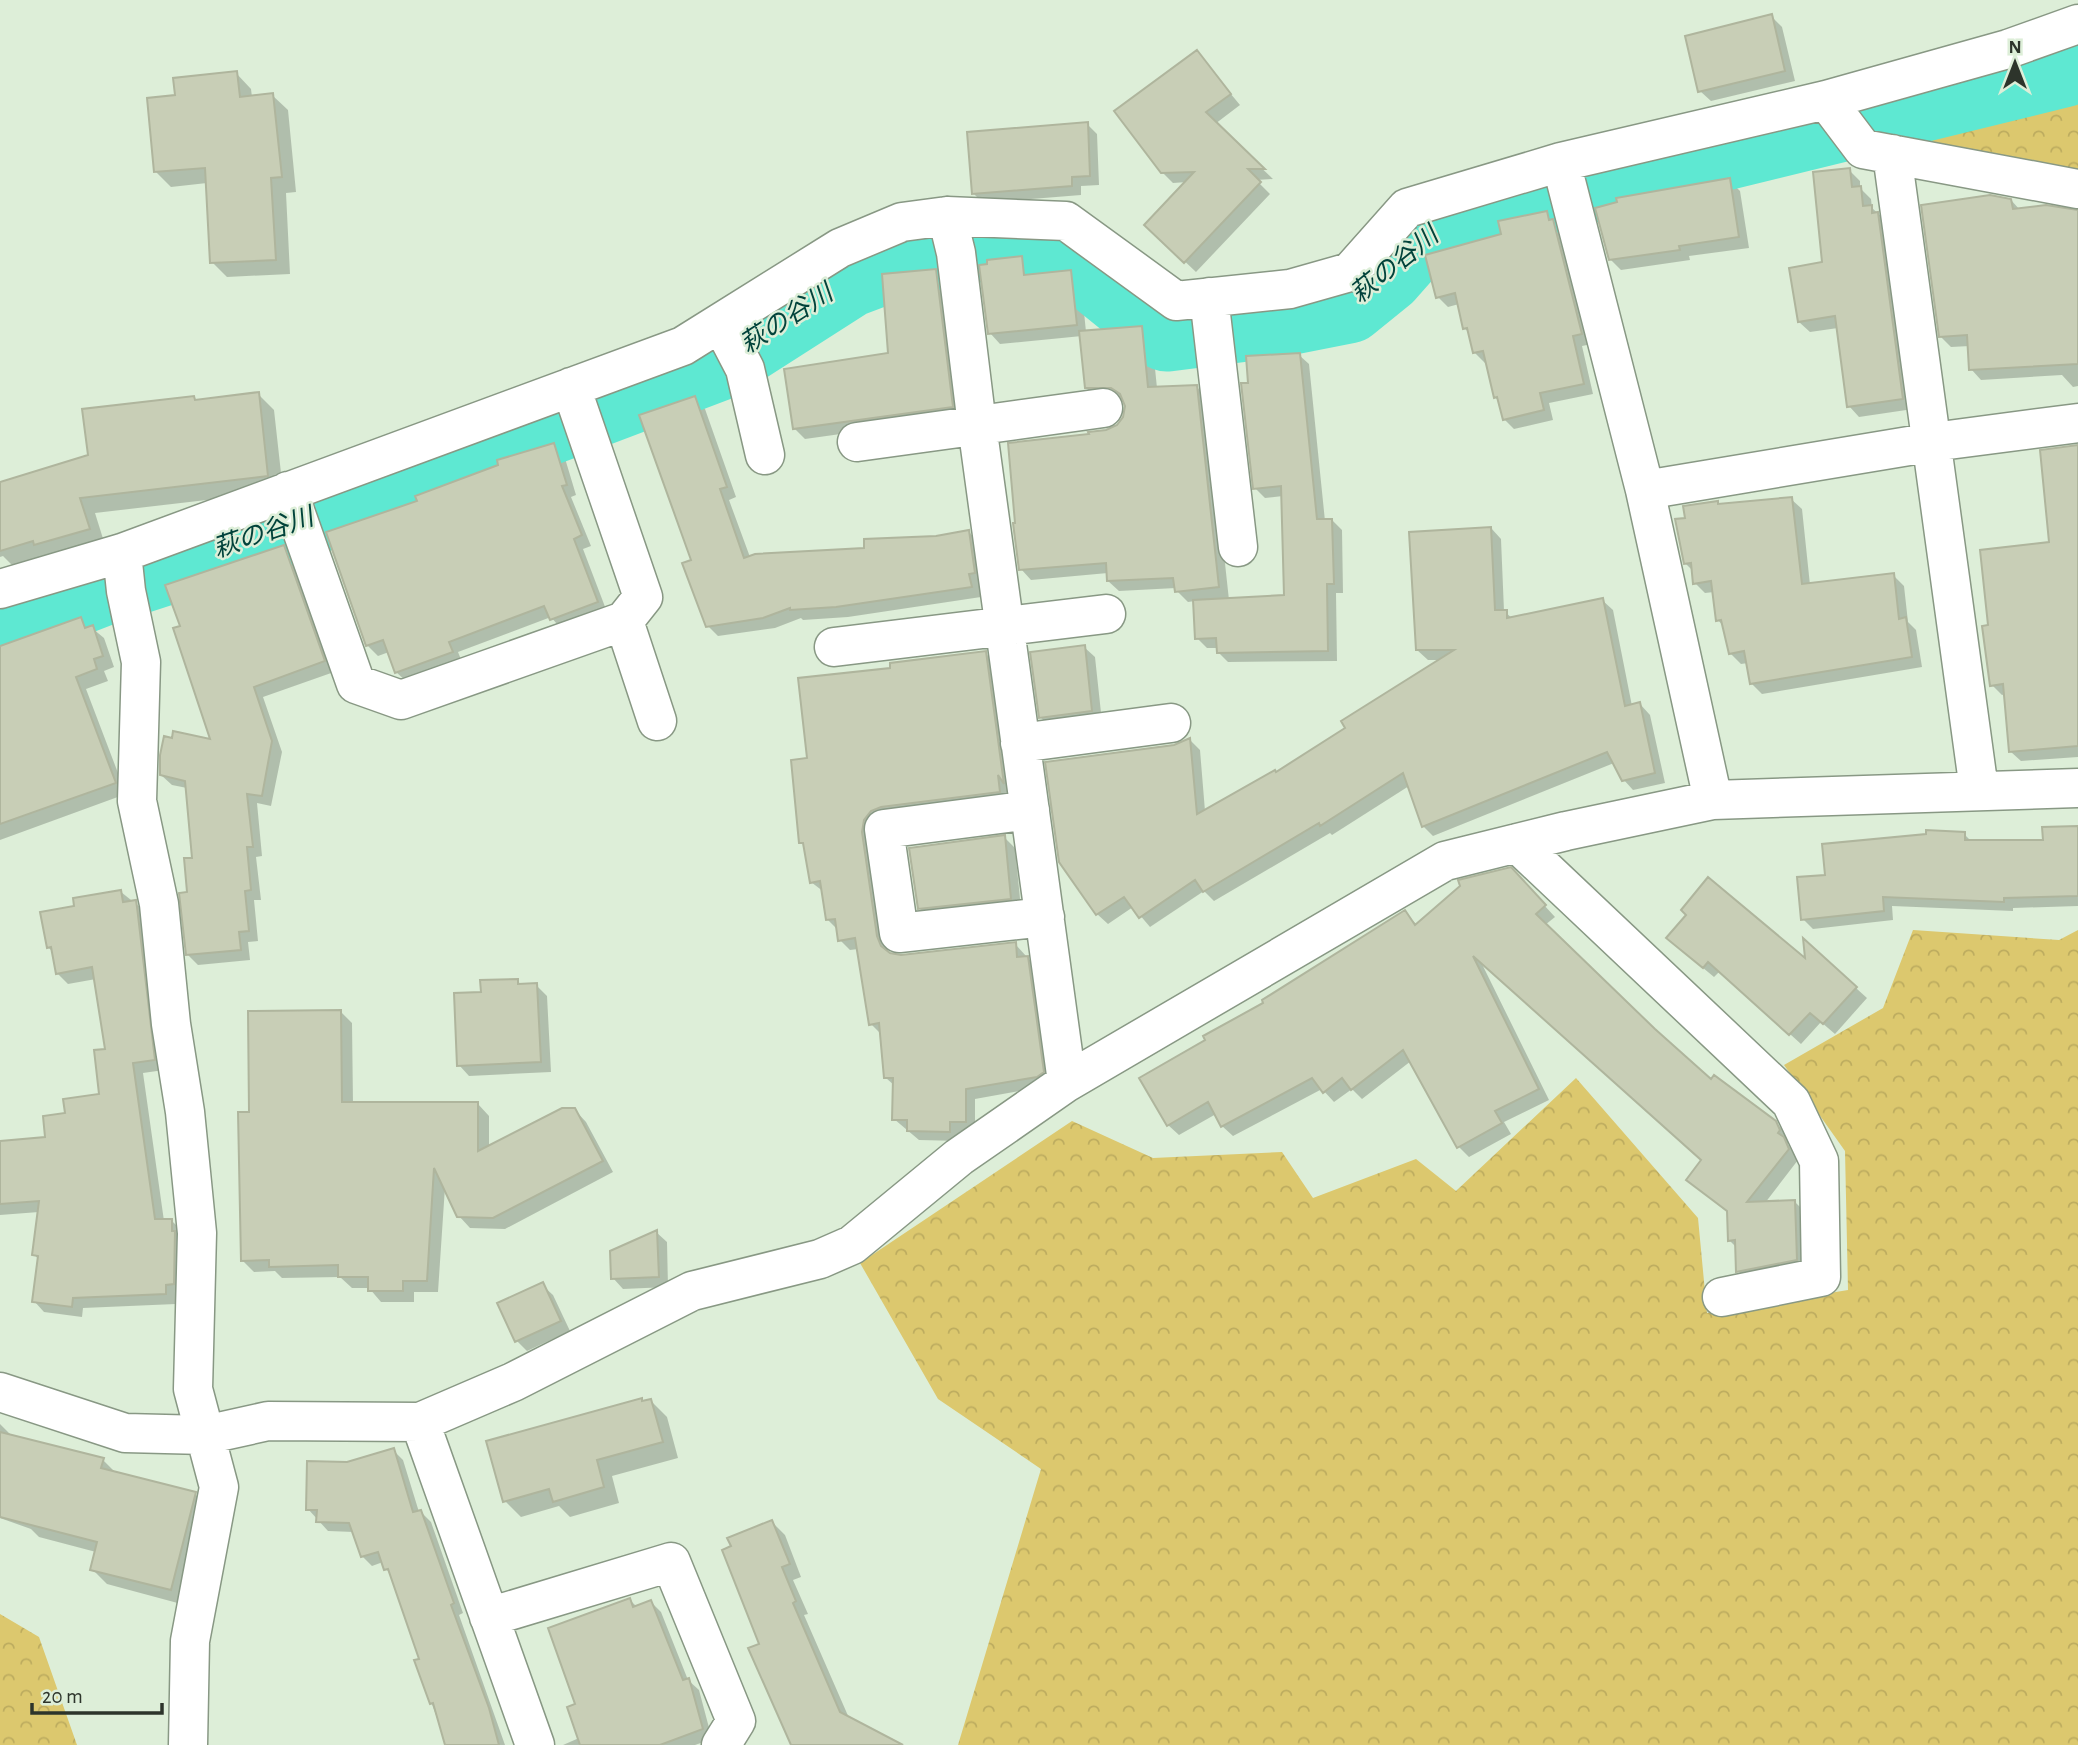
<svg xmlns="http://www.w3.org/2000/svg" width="2078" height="1745" font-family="'Alegreya Sans','Noto Sans JP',sans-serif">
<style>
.forest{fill:url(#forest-crowns)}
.shadow{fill:#0003}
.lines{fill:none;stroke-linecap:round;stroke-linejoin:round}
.river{stroke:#5ee8d2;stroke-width:79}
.building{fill:#c8ceb6;stroke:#afb59d;stroke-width:2}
.minor-casing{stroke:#889884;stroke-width:41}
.minor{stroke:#fff;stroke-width:38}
.labels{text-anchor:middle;stroke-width:5;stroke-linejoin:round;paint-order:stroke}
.water-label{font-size:26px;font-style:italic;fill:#02433b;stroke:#ddeed8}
</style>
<defs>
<pattern id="forest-crowns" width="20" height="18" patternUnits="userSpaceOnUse" patternTransform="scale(1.75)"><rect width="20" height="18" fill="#dcc86e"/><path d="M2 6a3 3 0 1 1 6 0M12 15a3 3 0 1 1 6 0" fill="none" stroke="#bdac5f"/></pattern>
</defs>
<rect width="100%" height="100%" fill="#ddeed8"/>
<path class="forest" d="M2078 73V179L1933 145 1925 117Z
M1913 930 2059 940 2078 930V1745H958L1041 1469 938 1399 860 1263 1072 1121 1153 1158 1282 1152 1313 1198 1416 1159 1456 1191 1576 1078 1698 1218 1707 1313 1848 1290 1845 1151 1784 1065 1883 1008Z
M0 1614 39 1637 77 1745H0Z"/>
<path class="shadow" d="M1771 16 1782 27 1795 81 1711 101 1700 91Z
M1196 52 1240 105 1215 124 1273 179 1256 180 1270 194 1196 272 1157 235 1187 182 1173 183 1162 172Z
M236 73 251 89 252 97 272 95 288 110 296 192 286 193 290 274 227 277 212 262 207 183 171 187 156 172 177 97Z
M1087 124 1097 134 1099 185 1081 186V195L983 203 973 193Z
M1849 170 1860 181V188L1871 199 1872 208 1882 217 1913 409 1859 417 1849 406 1838 328 1810 332 1799 322 1824 264Z
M1729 180 1740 191 1749 248 1689 256 1690 260 1621 270 1610 259Z
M2011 200 2020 210 2078 212V386L2073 387 2062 375 1981 380 1971 369 1970 346 1951 347 1941 337Z
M1546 213 1563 231 1592 344 1582 346 1593 394 1549 403 1553 420 1514 429 1504 419 1500 402 1495 397 1488 362 1485 363 1475 353 1471 334 1464 328 1459 304 1448 307 1438 297 1503 236Z
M1022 258 1032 269 1033 276 1070 272 1081 282 1086 332 1142 328 1152 339 1157 388 1197 387 1207 398 1229 600 1286 597 1283 496 1265 498 1255 488 1250 385 1299 355 1309 364 1325 521 1332 520 1342 530 1343 593H1336L1337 661 1228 662 1218 652V648H1207L1197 638 1195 601 1188 602 1177 591 1176 588 1119 591 1108 581V573L1031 580 1021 569 1091 436 1118 426 1125 418 1126 405 1123 397 1097 398 1086 388 1082 336 1000 344 990 333Z
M935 271 946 282 962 417 805 439 795 429 890 355Z
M258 394 274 410 283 491 95 513 105 545 14 567 3 556 0 557V484L90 456 194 398 197 401Z
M694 398 705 409 736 497 729 500 750 557 866 550 969 532 979 543 985 583 979 584 981 597 848 617 803 620 801 618 775 628 718 636 708 626 693 561Z
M553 445 564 455 576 495 571 497 591 546 583 549 607 612 562 630 551 617 458 652 462 662 407 682 396 672 389 652 378 656 368 646 328 533 419 502Z
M2078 446V757L2021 761 2011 752 2006 694 2002 695 1992 685 1990 626 2051 544Z
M1791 499 1802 509 1810 585 1893 575 1904 586 1908 622 1916 630 1922 667 1762 694 1751 683 1748 663 1741 664 1730 653 1724 627 1718 620 1714 592 1705 593 1695 583 1693 571 1685 563 1687 519 1717 502 1721 506Z
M1491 528 1501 539 1504 611 1513 619 1602 600 1613 610 1632 706 1640 704 1650 715 1665 783 1633 790 1623 779 1614 763 1433 836 1423 826 1409 786 1332 835 1330 833 1214 901 1204 891 1150 927 1133 907 1108 924 1097 914 1061 862 1174 746 1190 740 1200 750 1205 811 1277 774 1348 729 1442 660H1428L1417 650Z
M284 547 294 558 334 672 263 697 282 752 271 806 257 803 262 856 256 857 261 900H254L258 941 248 942 250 960 198 965 188 955 189 894 194 859 187 788 172 785 161 775 213 741 182 627Z
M81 619 104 638 114 667 104 671 108 681 86 689 126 794 0 840V642L17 636 22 641Z
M1084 647 1095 657 1102 722 1052 728 1041 718Z
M985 653 995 663 1009 801 872 843 887 948 890 955 901 957 1015 944 1037 968 1053 1082 1047 1086 975 1099V1132L960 1131V1141L919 1140 894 1119 895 1086 886 1078 882 1035 871 1024 858 949 850 950 840 940 838 930 828 920 824 892 811 882 806 848 801 842 809 760 892 669Z
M2078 828V906L2013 908V911L1892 906 1893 920 1813 929 1803 919 1827 877 1964 834 1972 842H2045Z
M1004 837 1015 848 1021 909 930 919 919 908Z
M1521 880 1555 917 1545 925 1654 1030 1711 1081 1775 1122 1786 1133 1790 1142 1788 1144 1798 1160 1765 1203 1795 1202 1805 1212 1807 1270 1748 1281 1738 1271 1737 1248 1729 1240 1728 1213 1688 1180 1703 1161 1480 960 1549 1100 1504 1122 1511 1134 1469 1157 1459 1147 1411 1061 1362 1099 1352 1089 1334 1102 1322 1089 1233 1136 1222 1126 1216 1114 1179 1135 1168 1125 1266 1003 1405 912 1417 925Z
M121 892 146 912 164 1070 143 1073 164 1221H172L182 1231 184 1294 176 1295V1304L83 1308 82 1317 44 1312 34 1301 39 1260 34 1254 39 1212 0 1215V1142L47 1138 67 1114 101 1096 107 1050 96 979 68 984 57 973 54 953 48 947 76 907Z
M1805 942 1867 998 1835 1034 1821 1022 1801 1044 1720 971 1714 977 1679 948 1807 962Z
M517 981 522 985H536L547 996 551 1072 469 1076 459 1065 482 993Z
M341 1012 352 1023 353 1104H478L489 1116V1148L575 1110 586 1122 613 1172 505 1229 470 1228 459 1216 445 1187 438 1292H414V1302H381L369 1288H352L340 1277 282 1278 275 1271 254 1272 242 1260 251 1114Z
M656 1232 667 1242 668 1287 623 1289 613 1278Z
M542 1285 553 1295 570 1331 527 1351 517 1341Z
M641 1400 644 1402 651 1401 667 1417 678 1458 612 1476 619 1503 570 1517 559 1506 521 1517 505 1501Z
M0 1424 13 1437 103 1460 117 1474 195 1494 210 1509 185 1605 107 1584 92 1569 96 1552 39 1537 31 1529 0 1518Z
M393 1450 403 1460 419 1512H421L431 1522 463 1613 459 1615 505 1745H447L416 1661 422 1660 393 1576 386 1569 383 1562 372 1566 362 1556 354 1532 328 1531 308 1509 347 1464Z
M772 1522 785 1535 801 1577 793 1580 808 1614 804 1615 849 1718 898 1745H793L762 1645Z
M630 1600 637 1607 651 1602 661 1612 688 1680 699 1690 712 1739 695 1745H563L579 1738 577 1705Z"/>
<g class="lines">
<path class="river" d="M1594 183 2063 68
M0 626 106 585 263 534 719 361 849 278 910 255 982 242H1040L1072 255 1167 332 1277 318 1348 304 1385 274 1415 240 1453 218 1549 194"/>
</g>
<path class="building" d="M1772 14 1785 71 1698 92 1685 36Z
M1197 50 1231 94 1206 112 1265 169H1248L1261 182 1184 263 1144 225 1194 172 1161 173 1114 111Z
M237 71 240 97 273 93 282 177 271 178 276 260 210 263 205 168 154 172 147 98 175 95 173 78Z
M1088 122 1090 176 1072 177V186L972 194 967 132Z
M1850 168 1852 187 1861 186 1863 206 1872 205V213L1878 212 1903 399 1847 407 1835 316 1798 322 1789 268 1822 262 1813 172Z
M1730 178 1739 237 1679 246 1680 250 1609 260 1595 208 1617 202 1616 198Z
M1990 195 2011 199 2013 209 2046 205 2078 210V364L1969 370 1967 335 1939 337 1921 205Z
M1547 211 1549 220 1553 219 1582 334 1573 336 1584 384 1540 393 1544 410 1503 420 1497 397 1494 398 1483 351 1473 353 1467 328 1463 329 1455 293 1436 298 1425 255 1501 234 1498 221Z
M1022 256 1024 275 1071 270 1077 325 988 334 979 265 987 264V260Z
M936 269 953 407 793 429 784 369 888 353 882 274Z
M1142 326 1148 387 1197 385 1219 587 1175 592 1173 578 1107 581 1106 563 1019 570 1013 523H1015L1008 443 1089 434 1088 432 1106 430 1117 425 1123 417 1125 406 1120 394 1111 388H1085L1079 331Z
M1300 353 1317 519H1332L1334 584H1327L1328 651 1217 653 1216 638 1195 639 1193 600 1284 595 1281 486 1253 489 1241 383H1248L1246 356Z
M259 392 268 476 80 498 90 529 34 545 33 541 0 551V482L88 455 82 409 194 396 195 400Z
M695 396 727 487 720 489 744 558 755 554 864 548V539L936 536 969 530 975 573 969 574 972 587 836 607 790 610V608L763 618 706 627 682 563 691 560 639 415Z
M554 443 567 485 562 486 582 535 574 539 598 602 550 620 544 606 449 642 453 652 395 673 383 640 366 646 326 532 417 501 415 496 498 465 497 460Z
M2078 445V746L2009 752 2003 684 1990 686 1982 626 1988 625 1980 550 2049 542 2040 450Z
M1792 497 1802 584 1894 573 1899 619 1906 617 1912 657 1750 684 1744 651 1729 654 1721 620 1716 621 1711 581 1693 584 1691 563 1684 564 1675 519 1685 518 1683 506 1718 501V504Z
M1491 527 1495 610H1507V618L1603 598 1625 706 1640 702 1655 773 1622 781 1607 752 1422 827 1403 773 1320 826 1319 823 1203 892 1195 880 1139 918 1124 897 1096 915 1059 862 1045 762 1174 745 1190 738 1197 814 1275 770 1276 772 1345 728 1341 721 1454 650H1416L1409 532Z
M284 545 325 661 254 687 272 741 262 796 247 794 253 847H247L251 890 245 891 249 931 239 932 241 950 186 955 179 893 187 892 184 858H192L185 781 160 775V755L164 736 172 738 173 731 210 739 173 628 180 626 165 585Z
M81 617 85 628 93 625 103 656 94 659 97 669 76 677 116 783 0 824V646Z
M1085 645 1092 711 1039 718 1030 652Z
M986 651 1004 784 998 775 1000 792 881 807 871 811 864 820 862 832 877 936 881 946 890 953 901 955 1016 942 1017 957 1028 956 1044 1072 1037 1077 966 1089V1122H950V1132L907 1131V1120H892L893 1078H884L879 1023 869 1025 855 938 838 941 835 919 826 920 820 881 810 883 803 843H799L791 760 807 758 798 678 890 668V663Z
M2078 826V896L2004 898V902L1883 897 1884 911 1801 920 1797 877 1825 875 1822 844 1926 834V830L1965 832V840H2043L2042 827Z
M1005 835 1011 899 918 909 909 848Z
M1511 867 1546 905 1536 914 1655 1029 1711 1079 1714 1075 1776 1121 1780 1130 1778 1133 1784 1137 1789 1149 1747 1202 1795 1200 1797 1260 1736 1272 1735 1240 1728 1241 1727 1211 1686 1180 1701 1160 1473 956 1539 1089 1495 1111 1502 1123 1457 1148 1403 1050 1351 1090 1342 1078 1323 1093 1312 1078 1221 1127 1208 1102 1167 1126 1139 1078 1205 1040 1203 1036 1263 1003 1262 1000 1405 910 1415 925 1460 886 1458 880Z
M1708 877 1805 958 1803 938 1857 987 1823 1024 1810 1013 1789 1035 1708 962 1703 968 1666 938 1686 915 1681 910Z
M121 890 123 902 136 900 137 907 155 1060 133 1063 155 1219H172V1231H175L174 1284 166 1285V1294L73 1298 72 1307 32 1302 38 1256 32 1255 39 1201 0 1204V1141L45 1137 43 1116 65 1113 63 1099 99 1094 94 1050 105 1049 92 967 56 974 51 947 47 948 40 912 74 906 73 898Z
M518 979V984L537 983 541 1062 457 1066 454 993 481 992 480 980Z
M341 1010 342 1102H478V1151L562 1108H575L603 1161 493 1218 457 1217 434 1168 427 1281H403V1291H368V1277H338V1265L269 1267V1260L241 1261 238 1112H249L248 1011Z
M657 1230 659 1277 611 1279 610 1251Z
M543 1282 561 1321 515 1342 497 1303Z
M642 1398V1401L651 1399 663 1442 597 1460 604 1487 553 1502 549 1489 503 1502 486 1441Z
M0 1432 104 1458 101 1468 196 1492 171 1590 90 1570 97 1542 0 1517Z
M394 1448 413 1512 421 1510 454 1603 451 1605 489 1708 499 1745H445L433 1703 430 1704 414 1660 419 1659 388 1569 384 1570 378 1552 361 1557 349 1523 316 1522 317 1510H306L307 1461 347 1462Z
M772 1520 790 1564 782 1567 796 1601 793 1603 840 1712 903 1745H791L748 1648 759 1644 722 1550 731 1546 727 1538Z
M630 1598 633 1607 651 1600 683 1680 689 1678 703 1729 660 1745H580L567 1707 575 1704 548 1628Z"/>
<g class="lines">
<g class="minor-casing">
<path id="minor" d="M1826 100 1863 149 2078 189
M1892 154 1979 790
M1561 162 1645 490 1713 800
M947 216 956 253 977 425 1067 1082
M1209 297 1238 547
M721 323 745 369 765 455
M857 442 1103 408
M1645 490 1933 442 2078 423
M288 491 356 684 401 700 624 621 643 597 571 387
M122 553 126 591 141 662 137 801 159 904 171 1024 185 1112 197 1233 193 1389 219 1487 190 1641 188 1745
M0 589 122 553 683 346 840 248 902 222 947 216 1066 221 1176 301 1290 289 1350 272 1407 208 1561 162 1826 100 2008 49 2078 24
M624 621 657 721
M834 647 1106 614
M1020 743 1171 723
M1030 810 884 829 899 933 1045 917
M1517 843 1791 1102 1819 1161 1821 1277 1722 1297
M0 1392 125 1433 205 1435 268 1421 420 1422 513 1382 692 1291 820 1259 852 1245 959 1157 1067 1082 1445 861 1566 831 1713 800 2078 788
M420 1422 535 1745
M489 1617 671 1562 736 1721 721 1745"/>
</g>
<use href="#minor" class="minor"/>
</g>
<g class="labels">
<g class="water-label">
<text transform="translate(1394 264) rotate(-39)" y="9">萩の谷川</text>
<text transform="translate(786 318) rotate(-33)" y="9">萩の谷川</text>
<text transform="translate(263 532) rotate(-19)" y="9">萩の谷川</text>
</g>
</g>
<g transform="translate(2015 63)" stroke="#ddeed8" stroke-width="5" paint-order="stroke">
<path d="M0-5L12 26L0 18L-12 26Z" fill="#2d342b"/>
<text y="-10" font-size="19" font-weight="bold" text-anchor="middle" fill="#2d342b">N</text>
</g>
<path d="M32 1703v10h130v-10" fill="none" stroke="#2d342b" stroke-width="3.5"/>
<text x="42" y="1703" font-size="21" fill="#2d342b" stroke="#ddeed8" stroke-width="5" paint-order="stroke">20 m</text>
</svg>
